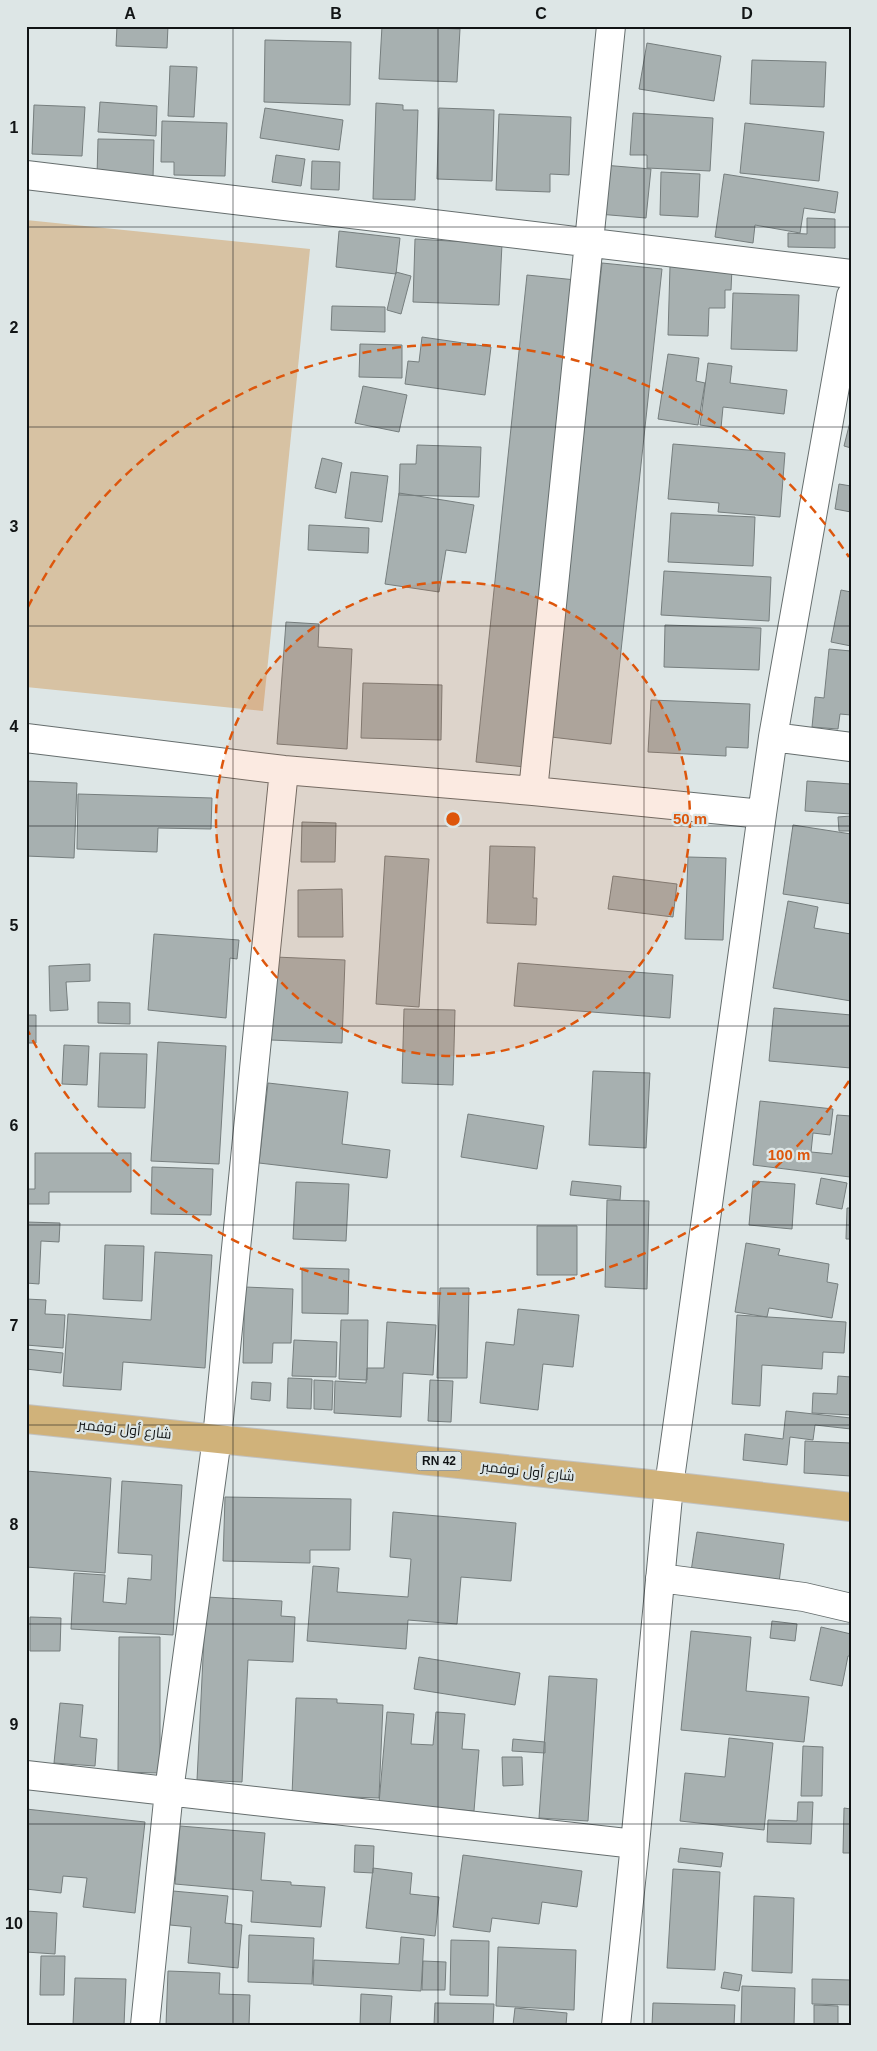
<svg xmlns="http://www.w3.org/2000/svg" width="877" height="2051" font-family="Arial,Cairo,sans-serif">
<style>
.green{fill:#d7c2a3}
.building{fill:#a7b0b0;stroke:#767e7e}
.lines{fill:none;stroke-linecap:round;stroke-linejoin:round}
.minor-casing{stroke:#666e6e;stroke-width:30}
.major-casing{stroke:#c1c2c2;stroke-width:30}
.minor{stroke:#fff;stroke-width:28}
.major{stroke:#d0b27a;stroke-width:28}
.grid{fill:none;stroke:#111415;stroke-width:1;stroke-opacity:0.55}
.ring{fill:none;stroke:#dd560c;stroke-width:2.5;stroke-dasharray:9 6}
.labels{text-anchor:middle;stroke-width:4.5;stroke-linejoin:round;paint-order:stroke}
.shield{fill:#dde6e6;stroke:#4e5354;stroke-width:1}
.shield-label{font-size:12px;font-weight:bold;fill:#111415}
.street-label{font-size:14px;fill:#111415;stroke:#dde6e6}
.centre{fill:#dd560c;stroke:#dde6e6;stroke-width:2.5}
.ring-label{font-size:15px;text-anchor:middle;font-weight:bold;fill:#dd560c;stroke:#dde6e6;stroke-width:4.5;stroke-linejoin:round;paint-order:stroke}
.neatline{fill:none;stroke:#111415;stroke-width:2}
.grid-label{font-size:16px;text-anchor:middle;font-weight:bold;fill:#111415}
</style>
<rect width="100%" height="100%" fill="#dde6e6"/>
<path class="green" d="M26 220 310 249 263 711 26 687Z"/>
<path class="building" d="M117 26H168L167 48 116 46Z
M382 26 460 29 457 82 379 79Z
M265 40 351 42 350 105 264 102Z
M647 43 721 56 714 101 639 89Z
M752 60 826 62 824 107 750 104Z
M170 66 197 67 194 117 168 116Z
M100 102 157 106 156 136 98 132Z
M376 103 403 105V110H418L415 200 373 199Z
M34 105 85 107 82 156 32 154Z
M265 108 343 120 339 150 260 138Z
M439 108 494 110 492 181 437 179Z
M633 113 713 118 710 171 647 168V155H630Z
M499 114 571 117 569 175 550 174V192L496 190Z
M162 121 227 123 225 176 174 175V162H161Z
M745 123 824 132 819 181 740 173Z
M98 139 154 140 153 178 97 176Z
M276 155 305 159 301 186 272 182Z
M312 161 340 162 339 190 311 189Z
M603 165 651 169 646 218 598 214Z
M661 172 700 174 698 217 660 215Z
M724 174 838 192 835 213 804 208 800 233 755 225 753 243 715 237Z
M807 218 835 219V248L788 247V233L807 234Z
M339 231 400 238 396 274 336 267Z
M415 239 502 244 499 305 413 302Z
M602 263 662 269 611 744 551 737Z
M670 266 732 268 731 290H725V308H709L708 336 668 335Z
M396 272 411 276 401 314 387 310Z
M527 275 576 280 525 767 476 762Z
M733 293 799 295 797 351 731 349Z
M332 306 385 307V332L331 330Z
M422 337 491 347 485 395 405 384 408 361 419 362Z
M360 344 402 345V378L359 377Z
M668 354 699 358 696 381 705 383 698 425 658 419Z
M708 363 732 366 730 383 787 390 784 414 723 407 721 428 700 425Z
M363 386 407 395 399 432 355 423Z
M850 422H851V448L844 446Z
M673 444 785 453 780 517 718 512 719 503 668 499Z
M417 445 481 447 479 497 399 495 400 464H416Z
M322 458 342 463 336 493 315 488Z
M351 472 388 476 382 522 345 518Z
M839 484 851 486V512L835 509Z
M399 493 474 505 466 553 446 550 439 592 385 584Z
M671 513 755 517 753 566 668 562Z
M309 525 369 528 368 553 308 550Z
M664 571 771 577 769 621 661 615Z
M841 590 851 592V646L831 642Z
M286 622 319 624 318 647 352 649 347 749 277 744Z
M665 625 761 628 759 670 664 667Z
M829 649 851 651V715L840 714 838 729 812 727 815 697 824 698Z
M363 683 442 685 441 740 361 738Z
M651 700 750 704 748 748 726 747V756L648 752Z
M26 781 77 783 74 858 26 856Z
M807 781 851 784V814L805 811Z
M78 794 212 798 211 829 158 828 157 852 77 849Z
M851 816V831H839L838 817Z
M302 822 336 823 335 862H301Z
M793 825 851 834V904L783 894Z
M490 846 535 847 533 898H537L536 925 487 923Z
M385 856 429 859 419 1007 376 1004Z
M688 857 726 858 723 940 685 939Z
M613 876 677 884 673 917 608 909Z
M342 889 343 937H298V890Z
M788 901 818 907 814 928 851 934V1001L773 988Z
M154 934 239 940 237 959 230 958 226 1018 148 1010Z
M275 957 345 960 342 1043 271 1040Z
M518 963 673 975 670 1018 514 1006Z
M90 964V981L66 982 68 1010 50 1011 49 966Z
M98 1002 130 1003V1024L98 1023Z
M774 1008 851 1015V1068L769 1061Z
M404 1009 455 1010 453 1085 402 1083Z
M26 1015H36V1043H26Z
M158 1042 226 1046 219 1164 151 1161Z
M64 1045 89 1046 87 1085 62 1084Z
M100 1053 147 1054 145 1108 98 1107Z
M593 1071 650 1073 646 1148 589 1145Z
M268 1083 348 1092 342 1144 390 1150 387 1178 259 1163Z
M760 1101 833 1109 830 1135 813 1133 811 1152 832 1154 837 1115 851 1116V1179L850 1177 753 1165Z
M468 1114 544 1126 537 1169 461 1157Z
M35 1153H131V1192H49V1204H26V1189H35Z
M152 1167 213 1169 211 1215 151 1214Z
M821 1178 847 1183 842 1209 816 1204Z
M572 1181 621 1186 620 1200 570 1195Z
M753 1181 795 1184 792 1229 749 1225Z
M296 1182 349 1184 346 1241 293 1239Z
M607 1200 649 1201 647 1289 605 1287Z
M847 1208H851V1239H846Z
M26 1222 60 1223 59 1242 41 1241 39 1284 26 1283Z
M537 1226H577V1275H537Z
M746 1243 780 1249 778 1255 829 1264 827 1282 838 1284 832 1318 769 1308 767 1317 735 1312Z
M105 1245 144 1246 142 1301 103 1299Z
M155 1252 212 1255 205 1368 123 1362 121 1390 63 1386 68 1314 151 1320Z
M302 1268 349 1269 348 1314 302 1313Z
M245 1287 293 1289 291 1343H273L272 1363H243Z
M440 1288H469L467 1378H437Z
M26 1299 46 1300 45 1314 65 1315 63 1348 26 1345Z
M518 1309 579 1315 573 1367 543 1364 538 1410 480 1403 486 1342 514 1345Z
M737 1315 846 1322 844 1353 823 1352 822 1369 762 1365 760 1406 732 1404Z
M341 1320H368L367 1380 339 1379Z
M387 1322 436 1325 433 1375 403 1373 401 1417 334 1413 335 1381 366 1383 367 1368H384Z
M294 1340 337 1342 336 1377 292 1376Z
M26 1349 63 1353 61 1373 26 1369Z
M838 1376 851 1377V1415L812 1413 813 1393 837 1394Z
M288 1378 312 1379 311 1409 287 1408Z
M314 1380 333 1381 332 1410 314 1409Z
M430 1380 453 1381 451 1422 428 1421Z
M252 1382 271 1383 270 1401 251 1399Z
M786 1411 851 1418V1429L815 1425 813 1440 790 1437 787 1465 743 1460 745 1434 783 1439Z
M805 1441 851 1443V1476L804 1473Z
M26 1471 111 1478 105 1573 26 1567Z
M122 1481 182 1485 173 1635 71 1629 74 1573 105 1575 103 1602 126 1604 128 1578 151 1580 152 1555 118 1553Z
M225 1497 351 1499 350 1550H310V1563L223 1561Z
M393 1512 516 1523 511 1581 461 1577 457 1624 408 1620 406 1649 307 1641 313 1566 339 1568 337 1592 408 1597 411 1559 390 1557Z
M697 1532 784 1544 778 1590 690 1578Z
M206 1597 282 1601 281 1616 295 1617 293 1662 248 1660 242 1782 197 1780Z
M26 1612 28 1613 27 1645H26Z
M30 1617 61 1618 60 1651H30Z
M772 1621 797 1624 795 1641 770 1638Z
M821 1627 851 1634V1656H848L842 1686 810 1680Z
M691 1631 751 1637 746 1691 809 1697 804 1742 681 1730Z
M119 1637H160V1773L118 1772Z
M419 1657 520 1673 515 1705 414 1689Z
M549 1676 597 1679 588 1821 539 1818Z
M296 1698 337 1699V1703L383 1705 379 1798 292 1795Z
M60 1703 83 1705 80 1737 97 1739 95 1766 54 1763Z
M387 1712 414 1714 411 1744 433 1745 436 1712 465 1714 462 1749 479 1750 474 1811 379 1803Z
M729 1738 773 1743 764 1830 680 1821 685 1773 725 1777Z
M513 1739 545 1742V1753L512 1751Z
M803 1746 823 1747 822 1796H801Z
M502 1757H522L523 1785 503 1786Z
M798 1802H813L811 1844 767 1842 768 1820 797 1821Z
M844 1808 851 1809V1853H843Z
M26 1809 145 1822 135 1913 83 1907 87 1878 63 1876 61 1893 26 1889Z
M180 1826 265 1833 261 1880 291 1882V1885L325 1887 321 1927 251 1922 253 1891 175 1884Z
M355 1845 374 1846 373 1873 354 1872Z
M680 1848 723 1853 721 1867 678 1862Z
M463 1855 582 1871 577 1907 542 1902 539 1924 492 1918 490 1932 453 1927Z
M373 1868 412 1873 410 1894 439 1897 435 1936 366 1928Z
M673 1869 720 1872 715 1970 667 1968Z
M173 1891 228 1896 225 1923 242 1925 238 1968 188 1963 191 1927 170 1925Z
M754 1896 794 1898 792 1973 752 1971Z
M26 1911 57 1913 55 1954 26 1952Z
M249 1935 314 1938 312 1984 248 1982Z
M401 1937 424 1939 421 1991 313 1985 314 1960 399 1964Z
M451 1940 489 1941 488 1996 450 1995Z
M498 1947 576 1950 574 2010 496 2006Z
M41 1956H65L64 1995H40Z
M423 1961 446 1962 445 1990H422Z
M168 1971 220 1973 219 1994 250 1995 249 2025H166Z
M724 1972 742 1975 739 1991 721 1988Z
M75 1978 126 1979 124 2025H73Z
M812 1979 851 1980V2005L812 2004Z
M742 1986 795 1988 794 2025H741Z
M361 1994 392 1996 390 2025H360Z
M435 2003 494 2004 493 2025H434Z
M653 2003 735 2005 734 2025H652Z
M814 2005 838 2006V2025H814Z
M515 2008 567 2013 566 2025H513Z"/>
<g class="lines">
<g class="minor-casing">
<path id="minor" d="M26 175 851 274
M773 737 851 747
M26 738 284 770 533 791 762 814 669 1486 635 1844 26 1775
M533 791 611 26
M762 814 773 737 851 296
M660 1578 804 1597 851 1608
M145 2025 169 1791 217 1438 284 770
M616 2025 635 1844"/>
</g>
<g class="major-casing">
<path id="major" d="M26 1419 669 1486 851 1507"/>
</g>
<use href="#minor" class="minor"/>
<use href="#major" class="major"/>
</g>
<path class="grid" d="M233 26V2025M438 26V2025M644 26V2025M26 227H851M26 427H851M26 626H851M26 826H851M26 1026H851M26 1225H851M26 1425H851M26 1624H851M26 1824H851"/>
<circle cx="453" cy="819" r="237" fill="#dd560c" fill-opacity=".12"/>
<g class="ring">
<circle cx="453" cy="819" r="237"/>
<path d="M849 1081A475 475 0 0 1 28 1031M28 607A475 475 0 0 1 849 557"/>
</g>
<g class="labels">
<rect class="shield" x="416.5" y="1451.5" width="45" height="19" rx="4"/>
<g class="shield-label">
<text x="439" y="1465">RN 42</text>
</g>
<g class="street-label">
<text transform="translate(125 1429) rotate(6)" y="5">شارع أول نوفمبر</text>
<text transform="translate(528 1471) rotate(6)" y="5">شارع أول نوفمبر</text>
</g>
</g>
<circle cx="453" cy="819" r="8" class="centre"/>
<g class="ring-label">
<text x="690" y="824">50 m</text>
<text x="789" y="1160">100 m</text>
</g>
<rect width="877" height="2051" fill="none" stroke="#dde6e6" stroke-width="55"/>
<rect x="28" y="28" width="822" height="1996" class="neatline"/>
<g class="grid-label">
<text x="130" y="19">A</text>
<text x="336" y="19">B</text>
<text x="541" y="19">C</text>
<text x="747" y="19">D</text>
<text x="14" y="133">1</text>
<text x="14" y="333">2</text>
<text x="14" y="532">3</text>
<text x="14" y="732">4</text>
<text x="14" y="931">5</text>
<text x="14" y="1131">6</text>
<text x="14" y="1331">7</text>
<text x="14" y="1530">8</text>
<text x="14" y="1730">9</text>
<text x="14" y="1929">10</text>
</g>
</svg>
